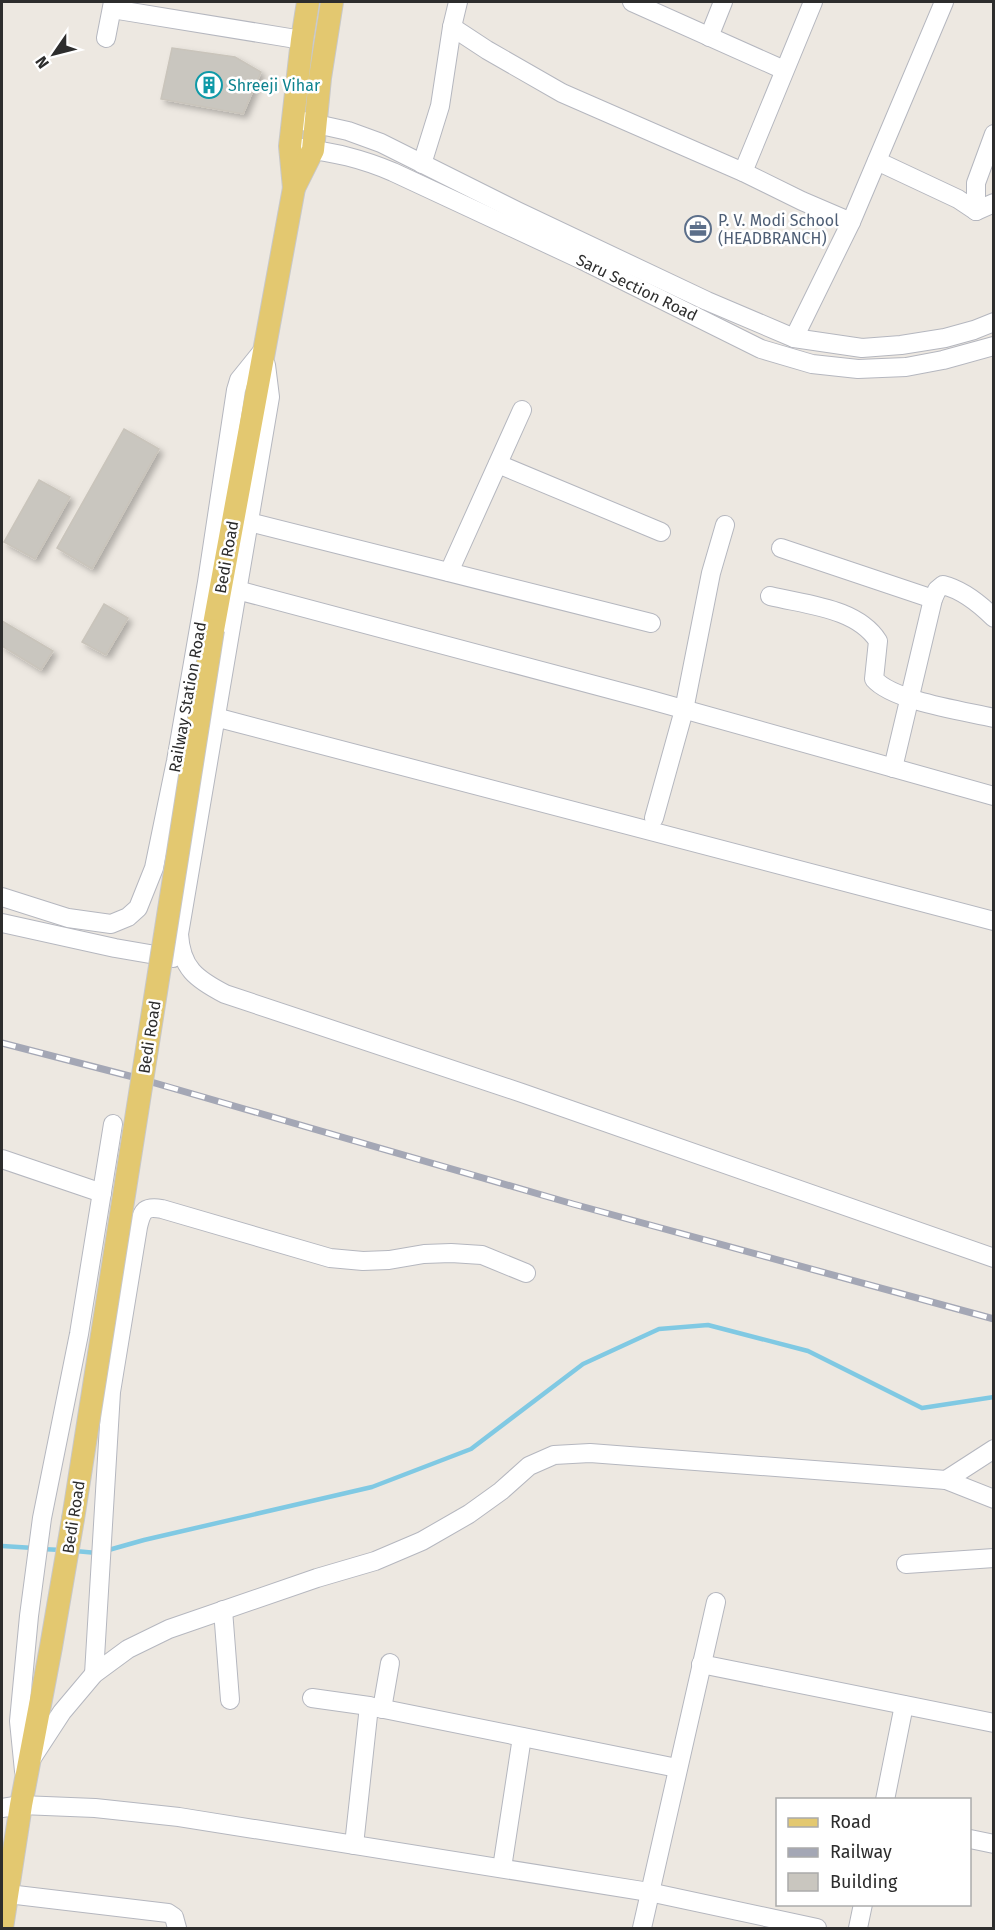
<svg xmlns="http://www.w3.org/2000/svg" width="995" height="1930" font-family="'Fira Sans',sans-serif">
<defs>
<filter id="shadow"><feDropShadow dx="4" dy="4" stdDeviation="3" flood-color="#0004"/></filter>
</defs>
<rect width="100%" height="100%" fill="#ede8e1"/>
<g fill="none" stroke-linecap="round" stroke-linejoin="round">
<g stroke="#80c9e3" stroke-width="4.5">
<path d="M 2,1546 L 34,1548"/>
<path d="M 42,1549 L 61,1550"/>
<path d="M 75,1551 L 97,1553"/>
<path d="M 105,1551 L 144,1540 L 372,1487 L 471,1449 L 583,1364 L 659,1329 L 708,1325 L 808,1351 L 922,1408 L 994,1397"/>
</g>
</g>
<g fill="#c9c6bf" stroke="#c9c4bb" stroke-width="1.5" filter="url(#shadow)">
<path d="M 172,48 L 235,57 L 261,72 L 243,114 L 161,99 Z"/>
<path d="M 124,429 L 159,449 L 92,569 L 57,548 Z"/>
<path d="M 39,480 L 70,497 L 35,559 L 4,542 Z"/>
<path d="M 104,604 L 128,618 L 106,655 L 82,642 Z"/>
<path d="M 2,621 L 53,651 L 41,670 L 2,646 Z"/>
</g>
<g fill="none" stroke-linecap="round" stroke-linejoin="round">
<defs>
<g id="minor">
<path d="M 632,2 L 784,70"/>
<path d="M 112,9 L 302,40"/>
<path d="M 452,27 L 487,50 L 562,93 L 743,172 L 802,201 L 851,222"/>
<path d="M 709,37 L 723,2"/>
<path d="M 106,38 L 113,2"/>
<path d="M 303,121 L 348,131 L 381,143 L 517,211 L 707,301 L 794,338 L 862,348 L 901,345 L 945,338 L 974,330 L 994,322"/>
<path d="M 301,148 C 336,153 360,158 393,172 L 582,260 L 761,349 L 812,364 L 858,369 L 906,367 L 943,360 L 994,346"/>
<path d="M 877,161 L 958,199 L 976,211"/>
<path d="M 422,164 L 440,106 L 452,27 L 458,2"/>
<path d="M 743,172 L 813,2"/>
<path d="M 976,211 L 976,183 L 994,134"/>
<path d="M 976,211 L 994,203"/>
<path d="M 794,338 L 851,222 L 944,2"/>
<path d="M 266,365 L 270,397 L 179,934 C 181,968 196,979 225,994 L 522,1093 L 994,1258"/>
<path d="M 498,464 L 661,532"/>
<path d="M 249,522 L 651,623"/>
<path d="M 781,548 L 933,599"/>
<path d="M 449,572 L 522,410"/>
<path d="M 237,590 L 647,699 L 994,796"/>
<path d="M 770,596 C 807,605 857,608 878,641 L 874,679 C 893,701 964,711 994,718"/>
<path d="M 215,717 L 994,921"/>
<path d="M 893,768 L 933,599 L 937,590 L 943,585 C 963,590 980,604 994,618"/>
<path d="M 654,818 L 684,710 L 711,573 L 725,525"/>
<path d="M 2,897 L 68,918 L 111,924 L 128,917 L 138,908 L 154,868 L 176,761 L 207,582 L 236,390 L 239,380 L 264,349"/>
<path d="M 2,923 L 115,948 L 173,958"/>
<path d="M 2,1159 L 102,1193"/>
<path d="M 946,1480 L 994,1449"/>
<path d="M 906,1564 L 994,1558"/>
<path d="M 223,1610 L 230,1700"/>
<path d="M 701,1664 L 994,1723"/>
<path d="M 94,1674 L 111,1392 L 138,1227 C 142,1210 145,1206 162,1209 L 330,1258 L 363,1261 L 389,1260 L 424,1254 L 451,1253 L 482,1255 L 526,1273"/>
<path d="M 312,1698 L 369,1706 L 677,1768"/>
<path d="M 382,1709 L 390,1663"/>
<path d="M 32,1758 L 62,1712 L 94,1674 L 128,1649 L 169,1629 L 317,1578 L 375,1561 L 422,1541 L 469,1514 L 501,1491 L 529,1466 L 554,1455 L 590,1453 L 946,1480 L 994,1499"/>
<path d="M 24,1771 L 19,1721 L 29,1616 L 42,1518 L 79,1334 L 113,1124"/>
<path d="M 885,1800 L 904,1705"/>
<path d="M 2,1808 L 21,1805 L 95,1808 L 179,1817 L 649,1892 L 817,1928"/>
<path d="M 970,1839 L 994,1844"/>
<path d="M 354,1845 L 369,1706"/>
<path d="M 502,1868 L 522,1737"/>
<path d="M 8,1894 L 168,1913 L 174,1917 L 177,1928"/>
<path d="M 642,1928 L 716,1602"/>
<path d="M 858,1928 L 863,1904"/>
</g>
<g id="major">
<path d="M 294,188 L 290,146 L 302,40 L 308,2"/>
<path d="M 213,630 L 294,188 L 313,150 L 320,78 L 332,2"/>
<path d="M 2,1928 L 21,1805 L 51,1647 L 73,1519"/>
</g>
</defs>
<use href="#minor" stroke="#b5b7bf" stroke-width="20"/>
<use href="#major" stroke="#c8c8c8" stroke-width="24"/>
<use href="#minor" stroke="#fff" stroke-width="18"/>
<use href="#major" stroke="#e3c870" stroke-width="22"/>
<defs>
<path id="rail" d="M 2,1043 L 141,1079 L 573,1204 L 994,1319"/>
</defs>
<use href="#rail" stroke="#a4a7b5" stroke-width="7"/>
<use href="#rail" stroke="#fff" stroke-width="4.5" stroke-dasharray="14" stroke-linecap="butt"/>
<defs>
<path id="major-bridge" d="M 73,1519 C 121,1223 165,926 213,630"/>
</defs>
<use href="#major-bridge" stroke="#c8c8c8" stroke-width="24" stroke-linecap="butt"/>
<use href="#major-bridge" stroke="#e3c870" stroke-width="22"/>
</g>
<defs>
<symbol id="building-ring" viewBox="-11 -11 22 22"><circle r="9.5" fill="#fff" stroke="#0f9aa8" stroke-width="1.5"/><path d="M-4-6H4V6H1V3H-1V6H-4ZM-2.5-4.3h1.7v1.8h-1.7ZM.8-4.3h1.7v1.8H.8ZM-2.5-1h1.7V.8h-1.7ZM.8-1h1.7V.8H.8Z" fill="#0f9aa8"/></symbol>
<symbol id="office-ring" viewBox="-11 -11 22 22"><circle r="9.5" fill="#fff" stroke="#5c6f8a" stroke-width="1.5"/><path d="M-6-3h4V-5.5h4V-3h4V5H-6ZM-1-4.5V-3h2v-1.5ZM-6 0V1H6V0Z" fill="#5c6f8a"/></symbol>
</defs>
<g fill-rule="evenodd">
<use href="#building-ring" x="194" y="70" width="30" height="30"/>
<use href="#office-ring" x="683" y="214" width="30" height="30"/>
</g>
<g text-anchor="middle" stroke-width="5" stroke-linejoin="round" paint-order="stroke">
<g font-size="16" fill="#0d838f" stroke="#fff" text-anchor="start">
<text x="228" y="91">Shreeji Vihar</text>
</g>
<g font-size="16" fill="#4e5e75" stroke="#fff" text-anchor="start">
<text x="718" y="226">P. V. Modi School<tspan x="718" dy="18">(HEADBRANCH)</tspan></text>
</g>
<g font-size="16" fill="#2d2d2d" stroke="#fff">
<text transform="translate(637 287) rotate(26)" y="6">Saru Section Road</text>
<text transform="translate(226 557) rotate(-80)" y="6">Bedi Road</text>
<text transform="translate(187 697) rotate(-80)" y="6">Railway Station Road</text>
<text transform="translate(149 1037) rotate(-81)" y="6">Bedi Road</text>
<text transform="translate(73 1517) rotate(-81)" y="6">Bedi Road</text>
</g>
</g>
<rect width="995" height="1930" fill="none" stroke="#2d2d2d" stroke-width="6"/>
<rect x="776" y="1798" width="195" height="108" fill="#ffffff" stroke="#ababab" stroke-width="1.5"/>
<rect x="788" y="1818" width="30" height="9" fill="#e3c870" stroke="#ababab" stroke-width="1.5"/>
<text x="830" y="1828" font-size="18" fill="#2d2d2d">Road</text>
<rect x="788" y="1848" width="30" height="9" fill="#a4a7b5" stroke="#ababab" stroke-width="1.5"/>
<text x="830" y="1858" font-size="18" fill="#2d2d2d">Railway</text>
<rect x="788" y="1873" width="30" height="18" fill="#c9c6bf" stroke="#ababab" stroke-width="1.5"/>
<text x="830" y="1888" font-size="18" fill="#2d2d2d">Building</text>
<g transform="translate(54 54) rotate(235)" stroke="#ffffff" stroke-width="4.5" paint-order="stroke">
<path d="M0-4.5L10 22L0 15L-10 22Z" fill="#2d2d2d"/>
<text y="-9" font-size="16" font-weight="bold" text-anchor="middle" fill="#2d2d2d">N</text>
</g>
</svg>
